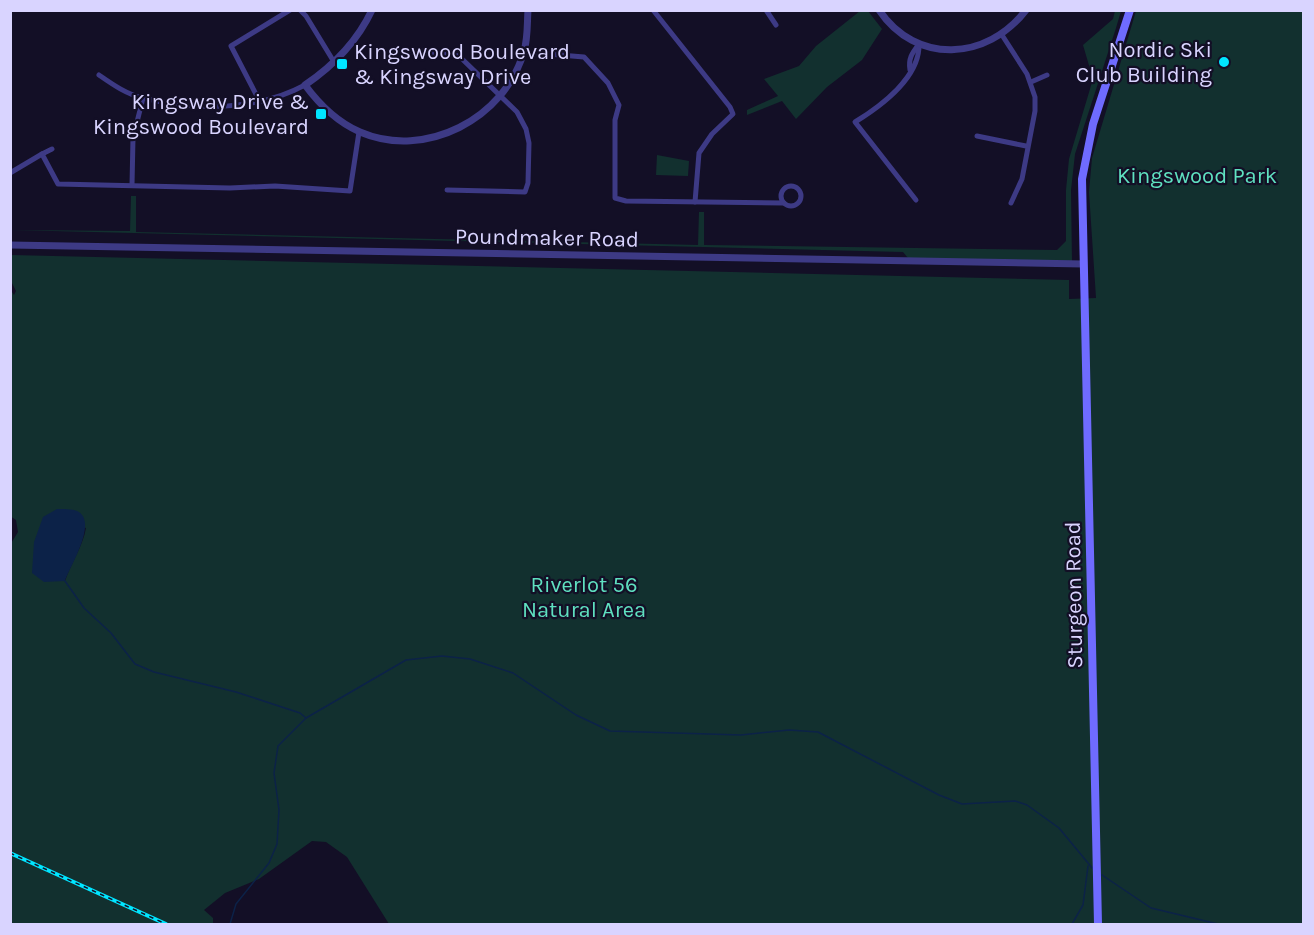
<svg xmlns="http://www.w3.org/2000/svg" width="1314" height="935" font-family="Karla,sans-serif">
<rect width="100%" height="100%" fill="#130f26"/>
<g fill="#12302f" fill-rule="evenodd">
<path d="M 860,11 L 868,11 L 882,29 L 862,60 L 827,87 L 796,119 L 782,101 L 747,115 L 747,110 L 778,96 L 764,79 L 799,66 L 816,46 Z"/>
<path d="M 1115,11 L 1121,11 L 1116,28 L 1075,154 L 1071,190 L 1072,262 L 908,258 L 903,252 L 11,230 L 130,231 L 131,196 L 136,196 L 136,232 L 698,245 L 699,212 L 704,212 L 704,245 L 1057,250 L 1066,241 L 1066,190 L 1069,159 L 1093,79 L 1083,45 L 1113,19 Z"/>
<path d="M 1136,11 L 1303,11 L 1303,924 L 389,924 L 347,857 L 326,842 L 312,841 L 259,879 L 225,893 L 204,910 L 213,918 L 213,924 L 11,924 L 10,545 L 18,532 L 16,520 L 10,516 L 10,289 L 14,295 L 16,291 L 11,281 L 11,255 L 1069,280 L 1069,299 L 1096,298 L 1089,192 L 1092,158 ZM 43,517 L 86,528 C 83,546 71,563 65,581 Z"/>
<path d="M 657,155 L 689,161 L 688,176 L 656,175 Z"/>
</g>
<path fill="#0c2248" d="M 57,509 C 63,509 72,509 77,511 C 99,521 70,566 65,581 L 44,582 L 32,573 L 34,542 L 43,517 Z"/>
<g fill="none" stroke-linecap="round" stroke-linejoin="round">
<g stroke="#0c2248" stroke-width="1.5">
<path d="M 65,581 L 84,608 L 111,633 L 135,664 L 154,672 L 236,692 L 300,713 L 306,718"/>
<path d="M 1102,875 L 1151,908 L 1218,924"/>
<path d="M 230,924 L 236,904 L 269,863 L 277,844 L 279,810 L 274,773 L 278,746 L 306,718 L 406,660 L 442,656 L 470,659 L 513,673 L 576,715 L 610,731 L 741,735 L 789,730 L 818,732 L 939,795 L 962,804 L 1015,801 L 1027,805 L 1059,828 L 1093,869"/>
<path d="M 1072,924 L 1083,905 L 1088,866"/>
</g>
<g stroke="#3d3a85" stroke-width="5">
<path d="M 300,10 L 306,16 L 334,62"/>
<path d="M 653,10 L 730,107 L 733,114 L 712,134 L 699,153 L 695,202"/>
<path d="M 766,10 L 776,25"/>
<path d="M 1002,35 L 1027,74 L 1035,97 L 1035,111 L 1022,179 L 1011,203"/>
<path d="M 412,52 L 425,51 L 459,56 L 517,112 L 526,129 L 529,143 L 528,183 L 525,192 L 447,190"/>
<path d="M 524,52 L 584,57 L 608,83 L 619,105 L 615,120 L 615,198 L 626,201 L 784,203"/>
<path d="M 910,70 C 908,59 912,53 919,44"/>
<path d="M 99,75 C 112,84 126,94 143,98 C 195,111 257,111 305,85"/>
<path d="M 1031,82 L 1047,75"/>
<path d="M 260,102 L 231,46 L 290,10"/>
<path d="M 977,136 L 1026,146"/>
<path d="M 52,149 L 42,154 L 58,184 L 230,188 L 275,186 L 350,191 L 359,132"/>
<path d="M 10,173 L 42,154"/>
<path d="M 132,185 L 133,138 L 143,98"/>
<circle cx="791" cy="196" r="10"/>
<path d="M 916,200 L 855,122 C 881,106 920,77 919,44"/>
</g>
<g stroke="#3d3a85" stroke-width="7">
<path d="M 372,10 C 357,42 333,66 305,85 C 319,104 337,122 360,132 C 425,160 505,119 524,51 C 528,38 527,24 528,10"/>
<path d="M 879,10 C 916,65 987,61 1026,10"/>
<path d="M 10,245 L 1083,264"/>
</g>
<path stroke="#6f6bff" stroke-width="8" d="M 1098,924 L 1082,179 L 1093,124 L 1130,10"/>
<defs>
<path id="rail" d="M 10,853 L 166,924"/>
</defs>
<use href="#rail" stroke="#00e5ff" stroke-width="4"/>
<use href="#rail" stroke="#130f26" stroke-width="1.5" stroke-dasharray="4.5" stroke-linecap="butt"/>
</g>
<g fill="#00e5ff" stroke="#130f26" stroke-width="2">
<circle cx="1224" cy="62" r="6"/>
<rect x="336" y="58" width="12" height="12" rx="3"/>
<rect x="315" y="108" width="12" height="12" rx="3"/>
</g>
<g text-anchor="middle" stroke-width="4.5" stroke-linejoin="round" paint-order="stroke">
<g font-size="22" fill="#d9d4ff" stroke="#130f26" text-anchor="end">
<text x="1212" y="57">Nordic Ski<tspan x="1212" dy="25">Club Building</tspan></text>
<text x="354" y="59" text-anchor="start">Kingswood Boulevard<tspan x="354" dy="25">&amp; Kingsway Drive</tspan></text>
<text x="309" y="109">Kingsway Drive &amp;<tspan x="309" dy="25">Kingswood Boulevard</tspan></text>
</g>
<g font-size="22" fill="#5fe0c0" stroke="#130f26">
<text x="1197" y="183">Kingswood Park</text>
<text x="584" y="592">Riverlot 56<tspan x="584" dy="25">Natural Area</tspan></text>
</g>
<g font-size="22" fill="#d9d4ff" stroke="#130f26">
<text transform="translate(547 237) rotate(1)" y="8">Poundmaker Road</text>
<text transform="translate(1073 595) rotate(-91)" y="8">Sturgeon Road</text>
</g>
</g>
<rect width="1314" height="935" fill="none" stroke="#d9d4ff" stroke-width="24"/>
</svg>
